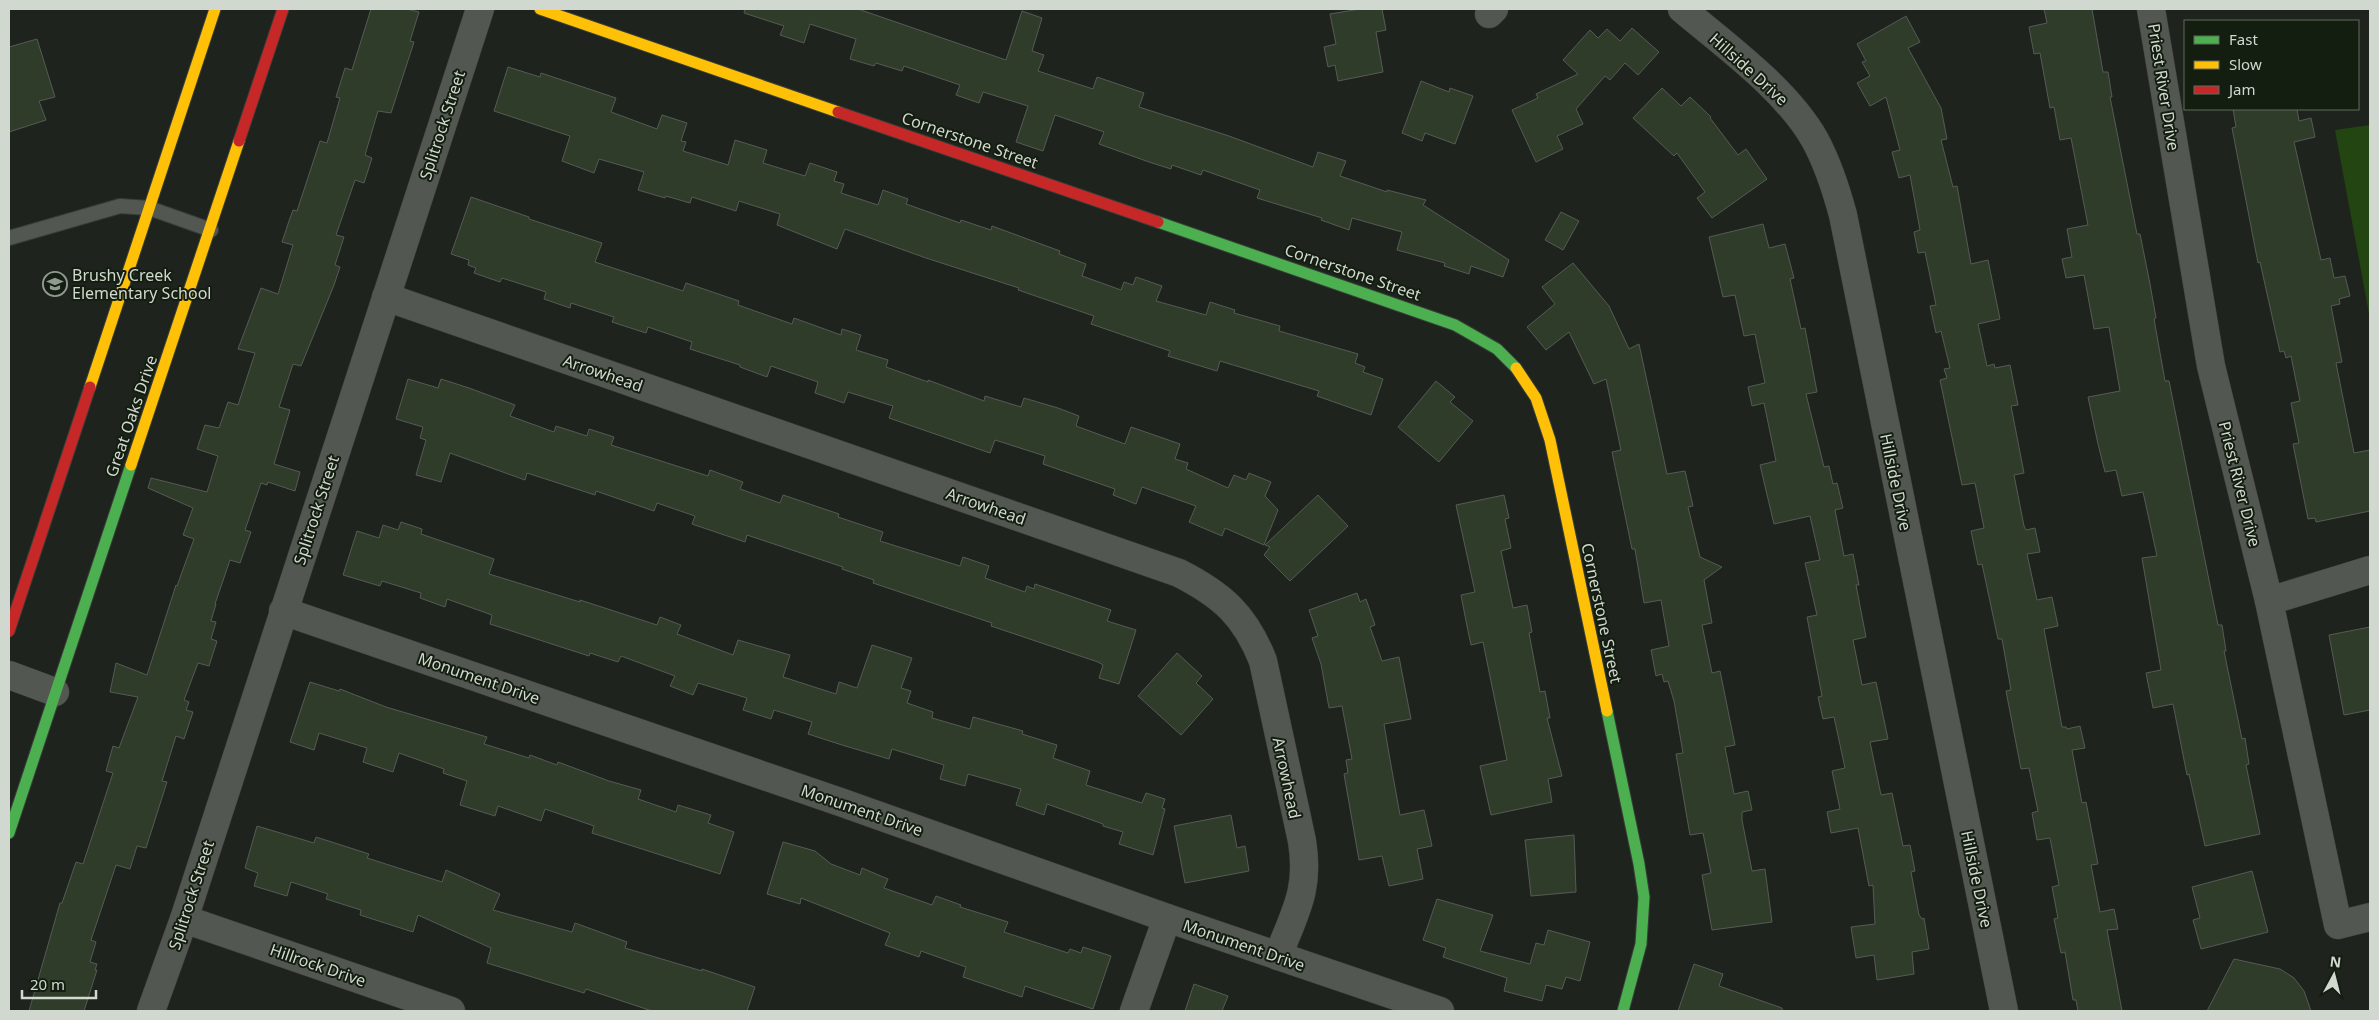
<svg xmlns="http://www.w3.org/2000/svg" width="2379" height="1020" font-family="'Noto Sans',sans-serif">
<rect width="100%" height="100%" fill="#1e241d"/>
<path fill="#224511" d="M 2370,125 L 2370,319 L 2335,130 Z"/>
<g fill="#303c2a" stroke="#565a55">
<path d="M 371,9 L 407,9 L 419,12 L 410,41 L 414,42 L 391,113 L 378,111 L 365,155 L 372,158 L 364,183 L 355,180 L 336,235 L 344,237 L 335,265 L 340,267 L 334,285 L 301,366 L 293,364 L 279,407 L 290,410 L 274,464 L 300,472 L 295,491 L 268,482 L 267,485 L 261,483 L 245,530 L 251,532 L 240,563 L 230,560 L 215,604 L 216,604 L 211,621 L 216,622 L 211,639 L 217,641 L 209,666 L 198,663 L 184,700 L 189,702 L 186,710 L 193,712 L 184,739 L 176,736 L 162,781 L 167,782 L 146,848 L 137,846 L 130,869 L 116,865 L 91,940 L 96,942 L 90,962 L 97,964 L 95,970 L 97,970 L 84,1011 L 29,1011 L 60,903 L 62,903 L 76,862 L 83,864 L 113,773 L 106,771 L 113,746 L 119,748 L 138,697 L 110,692 L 116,663 L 147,675 L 176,585 L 177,586 L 194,539 L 183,535 L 193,508 L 148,488 L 151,478 L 207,492 L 218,456 L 197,449 L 205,425 L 219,428 L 228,402 L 238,405 L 255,353 L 238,349 L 261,288 L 278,294 L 293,245 L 282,242 L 289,221 L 293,210 L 297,211 L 320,141 L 327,143 L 340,98 L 336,97 L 345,68 L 352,70 Z"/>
<path d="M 745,9 L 858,9 L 1006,60 L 1022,11 L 1042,18 L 1032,51 L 1044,55 L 1038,71 L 1093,89 L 1097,77 L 1144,93 L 1139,107 L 1229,136 L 1313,167 L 1318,152 L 1346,161 L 1340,176 L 1387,192 L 1387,190 L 1426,200 L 1423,205 L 1509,260 L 1503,277 L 1471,266 L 1469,274 L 1444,266 L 1445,263 L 1397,250 L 1402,232 L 1352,218 L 1349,230 L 1321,220 L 1322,218 L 1257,198 L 1260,190 L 1203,170 L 1201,175 L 1172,165 L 1171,169 L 1149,162 L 1099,144 L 1104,132 L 1055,115 L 1043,151 L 1016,142 L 1028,106 L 983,92 L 979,103 L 956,95 L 960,85 L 904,66 L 902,71 L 876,63 L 874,66 L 850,59 L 856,39 L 810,24 L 804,43 L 780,35 L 784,26 L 744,13 Z"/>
<path d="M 1360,9 L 1382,9 L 1386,30 L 1376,32 L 1383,72 L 1338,81 L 1335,65 L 1328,67 L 1324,47 L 1336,44 L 1330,14 Z"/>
<path d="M 2044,9 L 2092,9 L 2103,72 L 2108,72 L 2112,97 L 2110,97 L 2137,234 L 2140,234 L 2150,284 L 2156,318 L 2154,319 L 2165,381 L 2169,381 L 2218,625 L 2222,625 L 2226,651 L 2224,651 L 2242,739 L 2245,738 L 2249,764 L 2246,765 L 2260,834 L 2205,846 L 2189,774 L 2187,775 L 2173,704 L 2153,708 L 2146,673 L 2161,670 L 2142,558 L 2157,556 L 2143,492 L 2122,496 L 2116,470 L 2105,472 L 2098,444 L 2088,397 L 2120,391 L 2109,327 L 2094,329 L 2084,275 L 2066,278 L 2062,259 L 2072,257 L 2067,229 L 2088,225 L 2071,138 L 2060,140 L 2054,107 L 2050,108 L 2040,53 L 2034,54 L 2029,27 L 2047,23 Z"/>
<path d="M 1906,16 L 1920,42 L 1908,48 L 1941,108 L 1947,139 L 1941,140 L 1953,187 L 1957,186 L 1971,264 L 1988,260 L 2000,319 L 1978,324 L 1987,366 L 1994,364 L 1995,368 L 2010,365 L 2018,405 L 2011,406 L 2024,473 L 2014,475 L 2024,526 L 2026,530 L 2035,528 L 2040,552 L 2027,554 L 2037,600 L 2052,597 L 2058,626 L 2044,629 L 2062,727 L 2066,727 L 2067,729 L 2080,726 L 2085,748 L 2072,750 L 2082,803 L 2086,802 L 2098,864 L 2091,865 L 2100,912 L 2114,909 L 2118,929 L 2107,930 L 2122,1011 L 2078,1011 L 2076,1000 L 2073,1000 L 2065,952 L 2061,953 L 2054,919 L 2058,918 L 2052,887 L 2059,885 L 2050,838 L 2037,840 L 2032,813 L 2038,811 L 2029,768 L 2021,769 L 2006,691 L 2011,690 L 2002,639 L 1998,639 L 1982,564 L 1978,565 L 1971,531 L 1984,528 L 1975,483 L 1962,485 L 1940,380 L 1947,378 L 1944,369 L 1950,368 L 1941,331 L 1936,333 L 1930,306 L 1936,305 L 1925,252 L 1918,253 L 1914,232 L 1920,230 L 1910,175 L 1899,178 L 1892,152 L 1900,150 L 1886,97 L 1870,106 L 1857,83 L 1870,76 L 1862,62 L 1866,61 L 1857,44 Z"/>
<path d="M 1632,28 L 1659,52 L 1638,75 L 1625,63 L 1610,80 L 1605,76 L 1576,109 L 1583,124 L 1557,136 L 1563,149 L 1536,162 L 1512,110 L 1538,98 L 1536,94 L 1578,74 L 1563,60 L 1590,30 L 1598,38 L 1607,29 L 1620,41 Z"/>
<path d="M 37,39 L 55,97 L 39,101 L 46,120 L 9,132 L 9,47 Z"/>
<path d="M 508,67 L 540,77 L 541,73 L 616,98 L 611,112 L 657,129 L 662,115 L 687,123 L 681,141 L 686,142 L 683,151 L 728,165 L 735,140 L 767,150 L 763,163 L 805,176 L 810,163 L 837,172 L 834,181 L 844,184 L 841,193 L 878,205 L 883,190 L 908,199 L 906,204 L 960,223 L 961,220 L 991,230 L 992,226 L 1060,251 L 1059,254 L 1086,264 L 1082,276 L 1121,290 L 1124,282 L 1133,285 L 1136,277 L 1162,286 L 1156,301 L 1206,315 L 1210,302 L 1235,310 L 1234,313 L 1280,326 L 1279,331 L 1358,354 L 1355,363 L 1365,367 L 1363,372 L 1383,379 L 1371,415 L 1317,396 L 1319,391 L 1220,361 L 1217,371 L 1168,356 L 1170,351 L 1091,324 L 1094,316 L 1018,290 L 1019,288 L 926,258 L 845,229 L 837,249 L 777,225 L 780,214 L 739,201 L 736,211 L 692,197 L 690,203 L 666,196 L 665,198 L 638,190 L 644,172 L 599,159 L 594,173 L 562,161 L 570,136 L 494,111 Z"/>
<path d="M 1421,81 L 1449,92 L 1450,88 L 1473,96 L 1455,144 L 1425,133 L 1422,141 L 1402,133 Z"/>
<path d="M 1662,88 L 1681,106 L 1690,97 L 1711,117 L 1710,118 L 1738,155 L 1746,149 L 1767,179 L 1712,218 L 1697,198 L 1705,192 L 1677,153 L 1674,156 L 1633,118 Z"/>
<path d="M 2233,109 L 2297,109 L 2299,121 L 2311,118 L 2315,137 L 2294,142 L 2321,260 L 2330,258 L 2334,278 L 2345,276 L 2350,296 L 2339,299 L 2340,304 L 2331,306 L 2342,362 L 2336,363 L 2354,453 L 2370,450 L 2370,511 L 2316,522 L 2315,518 L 2308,519 L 2293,444 L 2299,443 L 2291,403 L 2300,401 L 2291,356 L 2286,358 L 2284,351 L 2280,352 L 2260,262 L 2258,263 L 2232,128 L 2236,127 Z"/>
<path d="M 471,197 L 529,217 L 529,219 L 602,243 L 595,262 L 683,291 L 686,283 L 739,301 L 738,305 L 792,324 L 794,318 L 841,335 L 842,329 L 861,335 L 856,350 L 888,360 L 886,367 L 928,382 L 928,380 L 984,401 L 985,396 L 1021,407 L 1024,398 L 1058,408 L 1079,416 L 1076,426 L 1125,444 L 1131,427 L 1180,444 L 1175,459 L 1188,463 L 1186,469 L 1228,488 L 1234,475 L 1246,480 L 1249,473 L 1271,482 L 1265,496 L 1278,510 L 1264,545 L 1225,528 L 1222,536 L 1189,522 L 1196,506 L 1142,487 L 1136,504 L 1113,495 L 1115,489 L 1043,464 L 1045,456 L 995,440 L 990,453 L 889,418 L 893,406 L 848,392 L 844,403 L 815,393 L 818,382 L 771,366 L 767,377 L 740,367 L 740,365 L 690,349 L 692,342 L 648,327 L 646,333 L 612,322 L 614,317 L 571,303 L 570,308 L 544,299 L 546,292 L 502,278 L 500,282 L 474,273 L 476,268 L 468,265 L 469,260 L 451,254 Z"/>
<path d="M 1561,212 L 1579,221 L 1563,250 L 1545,240 Z"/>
<path d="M 1763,224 L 1769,248 L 1785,244 L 1794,278 L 1790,279 L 1801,329 L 1805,328 L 1817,392 L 1806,394 L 1824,467 L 1829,466 L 1833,484 L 1837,483 L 1843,508 L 1835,510 L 1844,556 L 1853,554 L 1859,585 L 1856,585 L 1866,637 L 1853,640 L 1862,685 L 1876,682 L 1888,739 L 1870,742 L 1881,795 L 1892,793 L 1903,846 L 1910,845 L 1915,871 L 1911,872 L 1919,915 L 1922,919 L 1924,918 L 1929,949 L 1912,952 L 1914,974 L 1877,980 L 1874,955 L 1856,958 L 1851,927 L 1875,924 L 1873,885 L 1869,886 L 1858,828 L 1831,833 L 1827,812 L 1840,809 L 1832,771 L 1845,768 L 1834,717 L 1823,719 L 1818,697 L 1822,696 L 1807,617 L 1817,615 L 1805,563 L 1820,560 L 1810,516 L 1774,524 L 1760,465 L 1776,461 L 1764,403 L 1752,406 L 1748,387 L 1765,383 L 1755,334 L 1744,336 L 1735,295 L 1723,297 L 1709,237 Z"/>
<path d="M 1573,263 L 1609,306 L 1629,349 L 1639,344 L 1667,474 L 1685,471 L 1693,506 L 1688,507 L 1700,557 L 1722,567 L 1704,580 L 1712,623 L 1702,625 L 1712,673 L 1720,671 L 1735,745 L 1725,747 L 1734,794 L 1748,791 L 1752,810 L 1742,812 L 1742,820 L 1752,871 L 1765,869 L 1772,922 L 1712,930 L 1702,875 L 1711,873 L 1703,833 L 1690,835 L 1676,754 L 1683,753 L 1674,701 L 1668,681 L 1664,682 L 1662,674 L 1656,676 L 1651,650 L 1669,646 L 1661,600 L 1644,603 L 1635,549 L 1632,549 L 1612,452 L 1621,450 L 1606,379 L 1594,384 L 1569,332 L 1546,350 L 1527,327 L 1555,304 L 1542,287 Z"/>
<path d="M 408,379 L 438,388 L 441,379 L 469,388 L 515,405 L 510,416 L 554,432 L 556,426 L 587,436 L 589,429 L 614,437 L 611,445 L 708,476 L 710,470 L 743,482 L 740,489 L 780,503 L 783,495 L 839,514 L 838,517 L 883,532 L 880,541 L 960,566 L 963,557 L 989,566 L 985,578 L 1025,592 L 1027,586 L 1034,589 L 1035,584 L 1111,610 L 1107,621 L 1136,630 L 1119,684 L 1099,678 L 1103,665 L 1098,662 L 991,626 L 992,623 L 873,583 L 874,580 L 842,569 L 843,567 L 747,535 L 745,542 L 692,524 L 695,516 L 657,503 L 654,511 L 596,491 L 595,495 L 527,473 L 525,480 L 450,453 L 441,482 L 416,475 L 426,440 L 420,438 L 423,427 L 396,419 Z"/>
<path d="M 1436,381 L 1455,397 L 1450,402 L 1473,421 L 1439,462 L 1398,427 Z"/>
<path d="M 1318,495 L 1348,526 L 1290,581 L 1264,555 L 1270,547 L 1265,545 Z"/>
<path d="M 1504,495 L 1509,518 L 1505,519 L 1511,548 L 1501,551 L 1513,608 L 1527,605 L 1532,632 L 1529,633 L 1540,692 L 1545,691 L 1550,718 L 1547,718 L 1562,776 L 1548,779 L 1552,802 L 1491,815 L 1480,766 L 1507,760 L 1483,642 L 1471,645 L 1466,621 L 1461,595 L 1475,592 L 1456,505 Z"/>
<path d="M 401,522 L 422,529 L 421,534 L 494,559 L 489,574 L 580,602 L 580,600 L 657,625 L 660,617 L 681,625 L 677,634 L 733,655 L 738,640 L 790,655 L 783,677 L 836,694 L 839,682 L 857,688 L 872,645 L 912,658 L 901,688 L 911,691 L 907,703 L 933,712 L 932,718 L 970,729 L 973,717 L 1023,731 L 1022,734 L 1057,745 L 1053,758 L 1090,771 L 1086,785 L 1142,803 L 1146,793 L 1165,799 L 1162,808 L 1165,809 L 1153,855 L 1119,844 L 1123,832 L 1103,826 L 1103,824 L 1047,804 L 1044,815 L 1016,805 L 1021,789 L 968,774 L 965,786 L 940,779 L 944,765 L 892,749 L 889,759 L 842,745 L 808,734 L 812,722 L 774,710 L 771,719 L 743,710 L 747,698 L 698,683 L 693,695 L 670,686 L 675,676 L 621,656 L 618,662 L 590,653 L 589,656 L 490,624 L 492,615 L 447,599 L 445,607 L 420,598 L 421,593 L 382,581 L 380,586 L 343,575 L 357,531 L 379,538 L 383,525 L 398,530 Z"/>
<path d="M 1357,593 L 1360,602 L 1366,599 L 1375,625 L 1370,627 L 1382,661 L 1399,657 L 1411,719 L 1384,724 L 1389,754 L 1400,815 L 1424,810 L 1432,846 L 1417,849 L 1423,879 L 1389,886 L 1382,856 L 1359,860 L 1344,774 L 1348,773 L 1346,760 L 1352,759 L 1342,706 L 1329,708 L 1321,664 L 1312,638 L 1318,636 L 1309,610 Z"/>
<path d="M 2370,627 L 2370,710 L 2344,715 L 2329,635 Z"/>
<path d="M 1177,653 L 1202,676 L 1196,683 L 1213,699 L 1181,735 L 1138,696 Z"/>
<path d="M 310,682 L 339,691 L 340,689 L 386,707 L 487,737 L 484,744 L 529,758 L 530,755 L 557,765 L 558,762 L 609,781 L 641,790 L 638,799 L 676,812 L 678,805 L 711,815 L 708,823 L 734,832 L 720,874 L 592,833 L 594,826 L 545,809 L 541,821 L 498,806 L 495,816 L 460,805 L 467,781 L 443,773 L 444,769 L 399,753 L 393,772 L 363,762 L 367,748 L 319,733 L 314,750 L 290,742 Z"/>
<path d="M 1231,815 L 1237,848 L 1245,846 L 1249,871 L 1185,883 L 1174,826 Z"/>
<path d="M 257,826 L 314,843 L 316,837 L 369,854 L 367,858 L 442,882 L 446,870 L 500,894 L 493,910 L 572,932 L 575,923 L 627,942 L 625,948 L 702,971 L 702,969 L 755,987 L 747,1011 L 652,1011 L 586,989 L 584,993 L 487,963 L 491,948 L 418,915 L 413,932 L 360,915 L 361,910 L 326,899 L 328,894 L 291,882 L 287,896 L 254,886 L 258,873 L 245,868 Z"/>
<path d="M 1574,835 L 1576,892 L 1531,896 L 1525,840 Z"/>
<path d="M 783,842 L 815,851 L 831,864 L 860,875 L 862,868 L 888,879 L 884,888 L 932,905 L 936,896 L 961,905 L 960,907 L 1008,922 L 1004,932 L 1068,953 L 1070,949 L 1081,953 L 1083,947 L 1111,956 L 1093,1009 L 1025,986 L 1022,997 L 963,977 L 966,967 L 921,951 L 919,957 L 885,945 L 890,933 L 801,898 L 800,904 L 767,894 Z"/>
<path d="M 2252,871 L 2268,932 L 2201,949 L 2193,920 L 2200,918 L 2192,887 Z"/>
<path d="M 1437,899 L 1493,915 L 1480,951 L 1530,964 L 1536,943 L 1544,945 L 1548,930 L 1590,942 L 1580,981 L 1566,977 L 1562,989 L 1546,985 L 1542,1001 L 1504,991 L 1507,978 L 1443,957 L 1446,948 L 1423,940 Z"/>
<path d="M 2234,959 L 2280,969 L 2294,978 L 2304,991 L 2311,1011 L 2207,1011 Z"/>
<path d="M 1694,964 L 1723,974 L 1719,986 L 1782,1008 L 1782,1011 L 1678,1011 Z"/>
<path d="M 1194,984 L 1228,996 L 1222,1011 L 1185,1011 Z"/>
</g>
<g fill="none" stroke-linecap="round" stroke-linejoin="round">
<defs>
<path id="lane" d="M 9,238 L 120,206 L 149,208 L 211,230"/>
<g id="street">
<path d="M 1682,9 C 1726,46 1787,90 1815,140 C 1828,164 1836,189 1843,215 L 2004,1011"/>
<path d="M 2151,9 L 2211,366 L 2269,601 L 2338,925 L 2370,917"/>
<path d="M 1489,14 L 1494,9"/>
<path d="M 386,297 L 1179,573 C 1222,595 1245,615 1263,661 L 1302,841 C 1310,890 1295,912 1278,956"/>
<path d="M 2269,601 L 2370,570"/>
<path d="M 283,611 L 843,803 L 1167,918 L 1440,1011"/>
<path d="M 9,675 L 55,692"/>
<path d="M 184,919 L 451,1011"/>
<path d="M 151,1011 L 184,919 L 480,9"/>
<path d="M 1134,1011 L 1167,918"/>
</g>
<g id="fast">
<path d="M 1158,222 L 1455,325 L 1497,349 L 1516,368"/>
<path d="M 1607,711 L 1639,864 L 1644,897 L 1641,944 L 1623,1011"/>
<path d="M 9,833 L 131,465"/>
</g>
<g id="slow">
<path d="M 540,9 L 838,112"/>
<path d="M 1516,368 L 1536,398 L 1550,440 L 1607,711"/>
<path d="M 90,387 L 215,9"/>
<path d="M 131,465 L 239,141"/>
</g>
<g id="jam">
<path d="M 838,112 L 1158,222"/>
<path d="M 239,141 L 283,9"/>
<path d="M 9,631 L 90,387"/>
</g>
</defs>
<use href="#lane" stroke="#383e38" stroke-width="16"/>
<use href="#street" stroke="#383e38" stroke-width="29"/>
<use href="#fast" stroke="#383e38" stroke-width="13"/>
<use href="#slow" stroke="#383e38" stroke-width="13"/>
<use href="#jam" stroke="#383e38" stroke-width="13"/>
<use href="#lane" stroke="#535751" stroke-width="14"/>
<use href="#street" stroke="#535751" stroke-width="28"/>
<use href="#fast" stroke="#4caf50" stroke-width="11"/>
<use href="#slow" stroke="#ffc107" stroke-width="11"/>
<use href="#jam" stroke="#c62828" stroke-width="11"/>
</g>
<defs>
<symbol id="school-ring" viewBox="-11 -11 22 22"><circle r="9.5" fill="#141e10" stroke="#929991" stroke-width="1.5"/><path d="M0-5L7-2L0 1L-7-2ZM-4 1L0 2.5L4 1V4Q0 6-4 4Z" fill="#929991"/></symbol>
</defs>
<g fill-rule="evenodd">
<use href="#school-ring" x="41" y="270" width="28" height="28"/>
</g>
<g text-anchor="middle" stroke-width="4" stroke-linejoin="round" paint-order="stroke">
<g font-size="16" fill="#d1d8cf" stroke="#141e10">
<text transform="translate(1749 69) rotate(42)" y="6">Hillside Drive</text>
<text transform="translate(2164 87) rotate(81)" y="6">Priest River Drive</text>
<text transform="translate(442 125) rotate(-72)" y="6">Splitrock Street</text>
<text transform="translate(970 140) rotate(19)" y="6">Cornerstone Street</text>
<text transform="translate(1353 272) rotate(19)" y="6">Cornerstone Street</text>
<text transform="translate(603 373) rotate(19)" y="6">Arrowhead</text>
<text transform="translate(131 416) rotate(-71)" y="6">Great Oaks Drive</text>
<text transform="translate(1896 482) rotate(78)" y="6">Hillside Drive</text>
<text transform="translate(2240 484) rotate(76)" y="6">Priest River Drive</text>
<text transform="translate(986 506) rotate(19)" y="6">Arrowhead</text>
<text transform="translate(316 510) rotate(-72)" y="6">Splitrock Street</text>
<text transform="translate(1602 613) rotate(78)" y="6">Cornerstone Street</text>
<text transform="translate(479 678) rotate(19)" y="6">Monument Drive</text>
<text transform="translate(1287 778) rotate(78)" y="6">Arrowhead</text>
<text transform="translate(862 810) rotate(19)" y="6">Monument Drive</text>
<text transform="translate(1977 879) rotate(78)" y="6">Hillside Drive</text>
<text transform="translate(191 895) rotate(-72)" y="6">Splitrock Street</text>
<text transform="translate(1244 945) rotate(19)" y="6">Monument Drive</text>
<text transform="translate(318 965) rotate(19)" y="6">Hillrock Drive</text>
</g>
<g font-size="16" fill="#d1d8cf" stroke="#141e10" text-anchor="start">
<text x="72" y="281">Brushy Creek<tspan x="72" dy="18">Elementary School</tspan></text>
</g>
</g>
<rect width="2379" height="1020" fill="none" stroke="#d1d8cf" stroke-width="20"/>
<rect x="2184" y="20" width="175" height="90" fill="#141e10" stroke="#60685c"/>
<rect x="2194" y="36" width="25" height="8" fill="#4caf50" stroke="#60685c"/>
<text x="2229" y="45" font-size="15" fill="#d1d8cf">Fast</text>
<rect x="2194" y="61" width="25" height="8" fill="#ffc107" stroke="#60685c"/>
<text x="2229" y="70" font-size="15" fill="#d1d8cf">Slow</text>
<rect x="2194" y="86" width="25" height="8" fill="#c62828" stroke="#60685c"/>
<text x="2229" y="95" font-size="15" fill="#d1d8cf">Jam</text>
<g transform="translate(2334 975) rotate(7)" stroke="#141e10" stroke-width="4" paint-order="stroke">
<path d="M0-4L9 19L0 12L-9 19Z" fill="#d1d8cf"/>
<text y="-8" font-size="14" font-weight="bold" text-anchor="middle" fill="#d1d8cf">N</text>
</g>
<path d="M22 990v8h74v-8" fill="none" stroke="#d1d8cf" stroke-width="2.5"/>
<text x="30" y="990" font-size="15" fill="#d1d8cf" stroke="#141e10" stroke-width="4" paint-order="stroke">20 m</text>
</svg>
